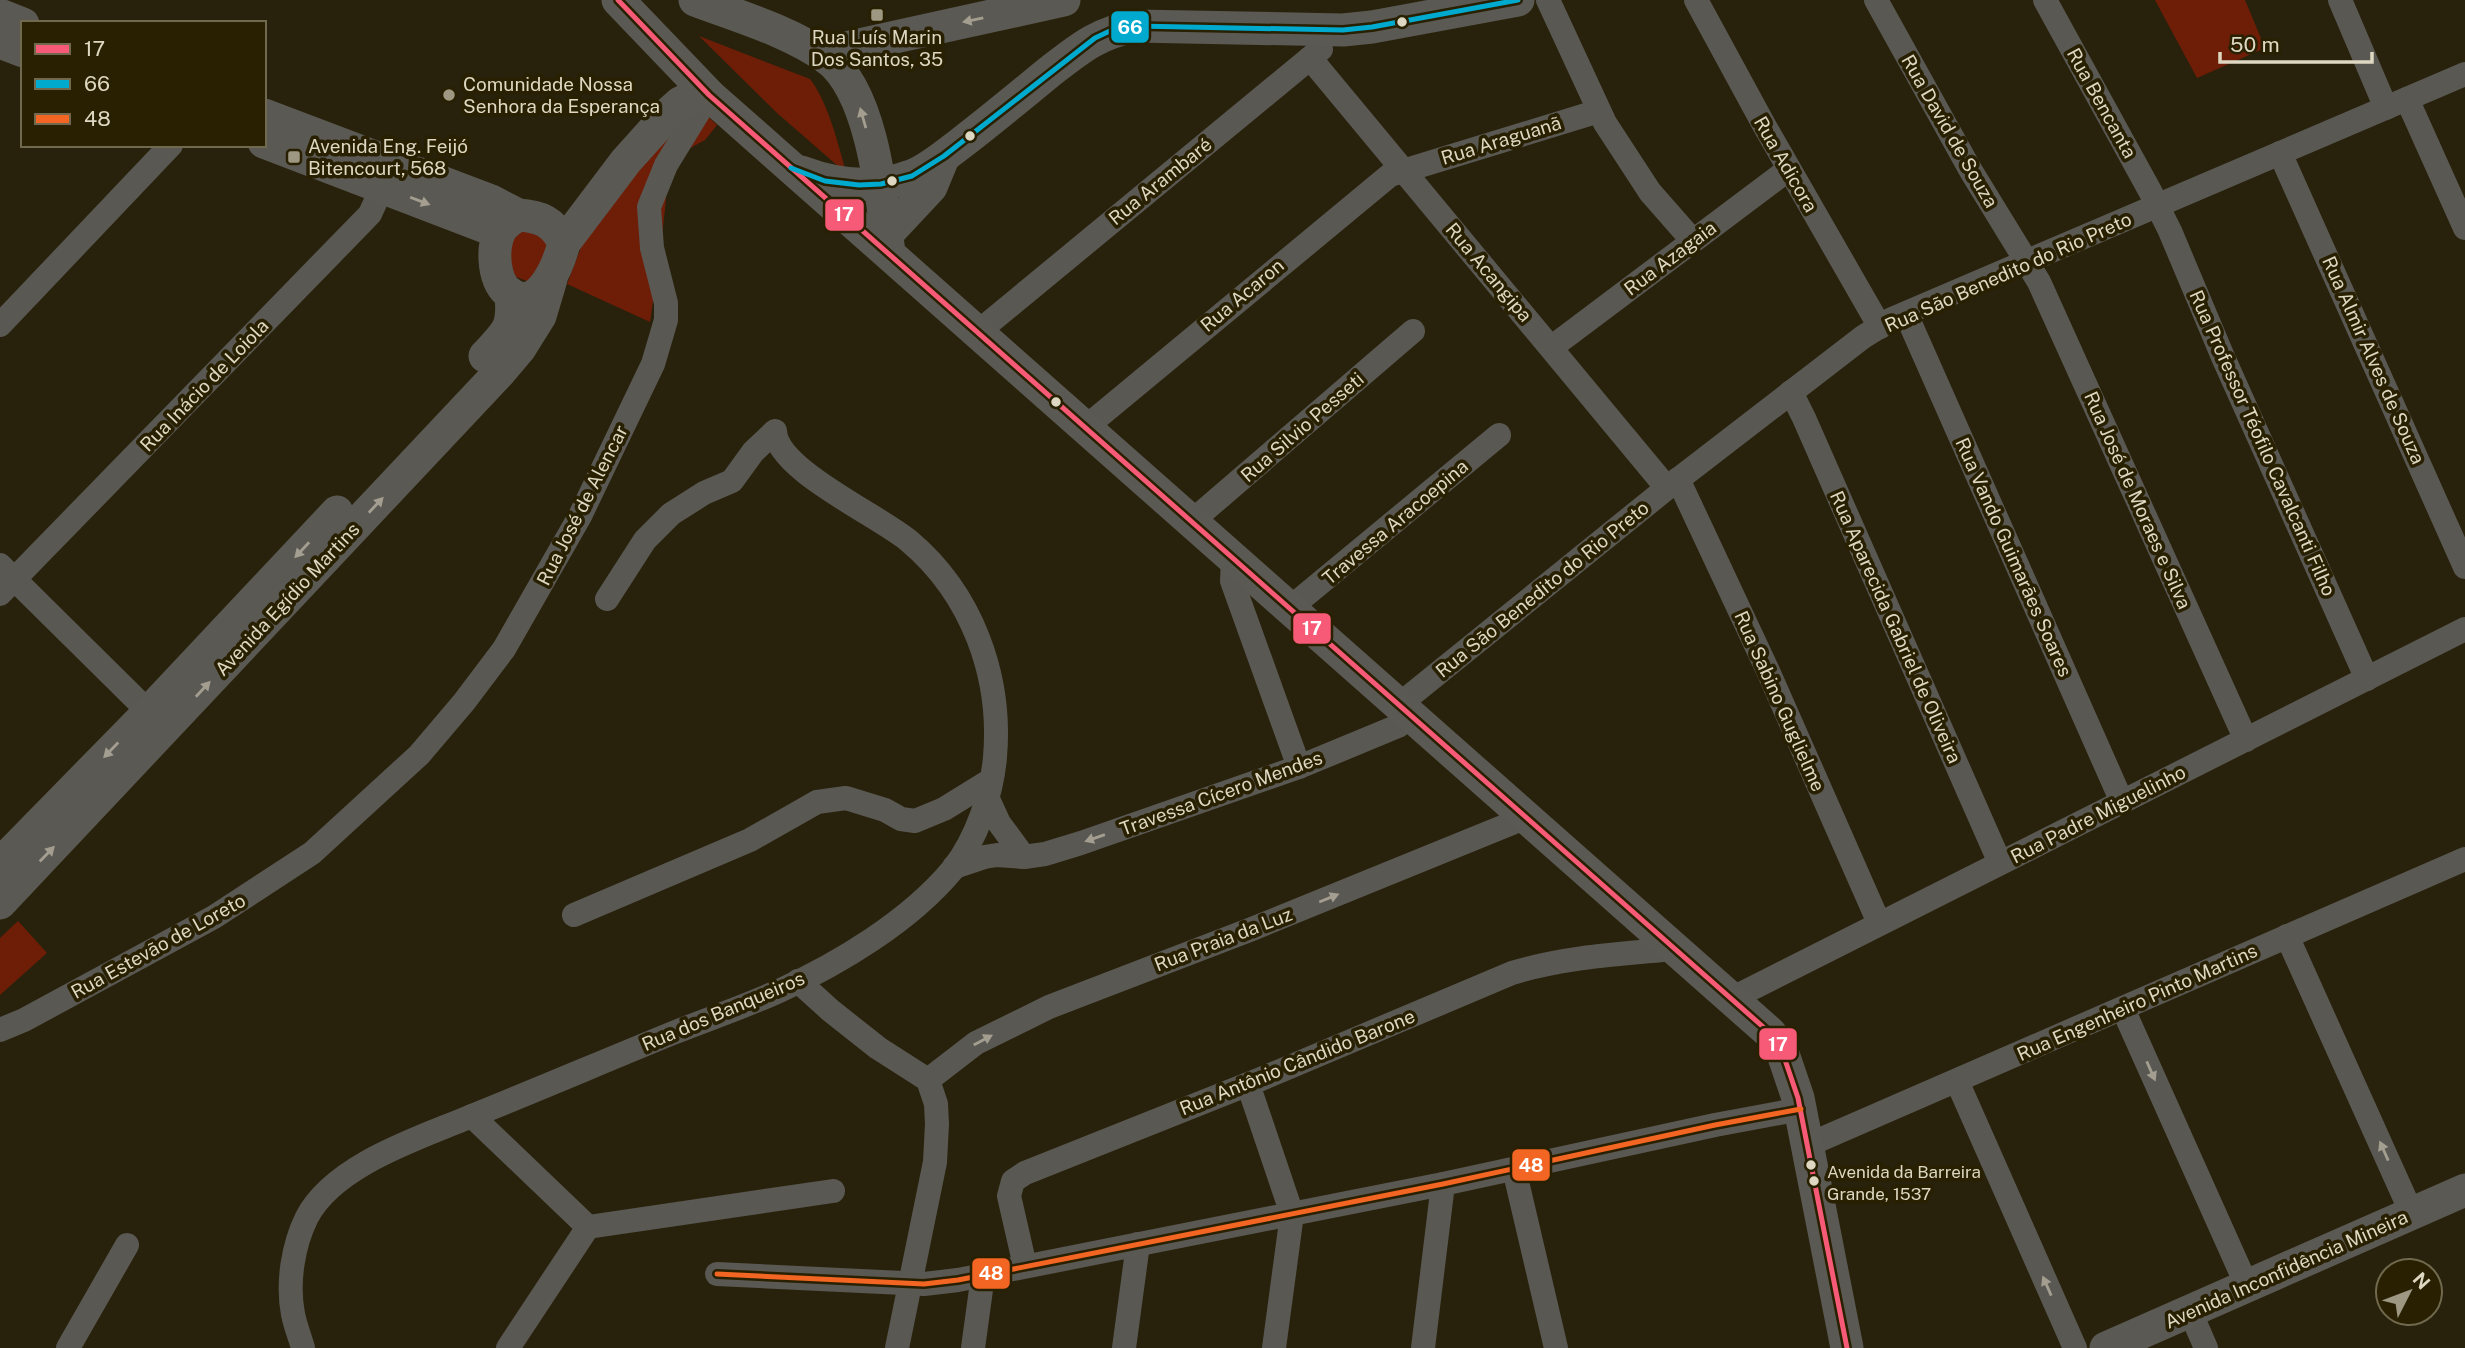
<svg xmlns="http://www.w3.org/2000/svg" width="2465" height="1348" font-family="'Public Sans',sans-serif">
<rect width="100%" height="100%" fill="#28220c"/>
<g fill="#6e1d07">
<path d="M 2155,0 L 2245,0 L 2265,48 L 2197,78 Z"/>
<path d="M 699,36 L 810,79 C 827,100 839,146 846,173 L 777,113 Z"/>
<path d="M 701,110 L 717,125 L 705,140 L 683,152 L 667,190 L 661,246 L 650,322 L 567,284 L 585,237 L 646,155 Z"/>
<path d="M 522,229 L 550,241 L 543,269 L 527,281 L 516,277 C 504,254 506,249 522,229 Z"/>
<path d="M 18,921 L 47,953 L 0,995 L 0,938 Z"/>
</g>
<g fill="none" stroke-linecap="round" stroke-linejoin="round">
<g stroke="#5a5853" stroke-width="24">
<path d="M 1548,0 L 1605,123 L 1650,192 L 1693,241"/>
<path d="M 1696,0 L 1764,125 L 1880,327"/>
<path d="M 1876,0 L 1971,171 L 2039,282 L 2246,740"/>
<path d="M 2045,0 L 2150,191 L 2170,231 L 2223,357 L 2367,679"/>
<path d="M 2340,0 L 2386,108"/>
<path d="M 1310,58 L 1667,488"/>
<path d="M 2407,99 L 2465,228"/>
<path d="M 2280,153 L 2465,567"/>
<path d="M 1906,314 L 2122,802"/>
<path d="M 0,325 L 171,145"/>
<path d="M 978,332 L 1321,49"/>
<path d="M 1552,347 L 1789,169"/>
<path d="M 1791,392 L 1804,418 L 2000,863"/>
<path d="M 1086,427 L 1390,175 L 1599,111"/>
<path d="M 1678,479 L 1768,671 L 1879,923"/>
<path d="M 1191,522 L 1413,331"/>
<path d="M 1233,560 L 1232,581 L 1299,767"/>
<path d="M 0,565 L 161,724"/>
<path d="M 0,594 L 370,214 L 389,172"/>
<path d="M 1290,608 L 1499,435"/>
<path d="M 1400,704 L 1667,488 L 1863,337 L 1892,319 L 2465,74"/>
<path d="M 988,799 L 999,823 L 1024,857"/>
<path d="M 954,867 L 984,857 L 997,855 L 1024,857 L 1045,854 L 1081,843 L 1299,767 L 1398,726 L 1412,715"/>
<path d="M 574,915 L 750,840 L 817,802 L 846,798 L 885,810 L 901,819 L 915,821 L 944,809 L 991,780"/>
<path d="M 2287,936 L 2412,1214"/>
<path d="M 798,981 L 830,1010 L 878,1048 L 928,1080 L 936,1104 L 937,1124 L 935,1162 L 897,1348"/>
<path d="M 1731,999 L 2465,629"/>
<path d="M 2123,1009 L 2247,1286"/>
<path d="M 0,1030 L 24,1020 L 214,917 L 312,853 L 419,755 L 464,702 L 504,649 L 580,516 L 653,364 L 666,320 L 666,303 L 652,248 L 649,207 L 666,165 L 709,95"/>
<path d="M 928,1080 L 976,1043 L 1049,1007 L 1252,929 L 1527,817"/>
<path d="M 1957,1081 L 2075,1348"/>
<path d="M 1248,1084 L 1292,1214 L 1274,1348"/>
<path d="M 472,1116 L 588,1227"/>
<path d="M 1808,1145 L 2465,859"/>
<path d="M 1514,1169 L 1556,1348"/>
<path d="M 1025,1266 L 1009,1196 L 1013,1181 L 1025,1173 L 1261,1079 L 1512,973 C 1564,957 1620,954 1674,949"/>
<path d="M 717,1274 L 924,1284 L 958,1280 L 1443,1184 L 1715,1125 L 1801,1109"/>
<path d="M 2190,1311 L 2206,1348"/>
<path d="M 68,1348 L 127,1245"/>
<path d="M 303,1348 C 300,1337 295,1325 293,1314 C 287,1283 293,1245 307,1217 C 333,1167 413,1140 462,1120 C 532,1092 602,1062 673,1033 C 708,1019 744,1007 779,991 C 840,963 910,921 953,869 C 976,840 992,794 995,757 C 1002,676 972,594 909,541 C 878,515 777,470 775,431 L 753,452 L 732,481 L 704,493 L 671,514 L 645,540 L 607,599"/>
<path d="M 508,1348 L 588,1227 L 833,1191"/>
<path d="M 973,1348 L 983,1275"/>
<path d="M 1124,1348 L 1138,1244"/>
<path d="M 1423,1348 L 1443,1184"/>
</g>
<g stroke="#5b5953" stroke-width="33">
<path d="M 618,0 L 709,95 L 1770,1033 L 1781,1048 L 1798,1098 L 1847,1348"/>
<path d="M 695,0 C 737,16 790,31 827,58 C 873,92 882,199 889,253"/>
<path d="M 0,15 L 23,24"/>
<path d="M 0,42 L 23,51"/>
<path d="M 828,59 L 845,48 L 1064,0"/>
<path d="M 264,115 L 491,201 L 518,215"/>
<path d="M 264,142 L 499,232"/>
<path d="M 801,172 C 836,185 875,190 911,176 C 928,170 945,155 960,144 C 990,121 1019,97 1048,73 C 1079,49 1097,33 1136,26 L 1343,30 L 1372,27 L 1518,0"/>
<path d="M 518,215 C 540,216 554,222 564,243 C 559,263 540,314 510,294 C 493,282 492,250 499,233 C 503,224 510,220 518,215 Z"/>
<path d="M 887,234 L 931,187 L 943,158"/>
<path d="M 564,243 L 626,161 L 671,111 L 680,103 L 693,97 L 709,95"/>
<path d="M 485,356 C 508,331 514,329 511,294"/>
<path d="M 0,864 L 149,712 L 337,512"/>
<path d="M 0,903 L 498,374 L 520,348 L 540,316 L 551,279"/>
<path d="M 2106,1348 L 2465,1190"/>
</g>
<defs>
<path id="bus-1" d="M 618,0 L 709,95 L 1770,1033 L 1781,1048 L 1798,1098 L 1847,1348"/>
<path id="bus-2" d="M 791,168 L 825,181 L 859,185 L 881,184 L 912,176 L 944,156 L 1095,38 L 1112,30 L 1136,26 L 1343,30 L 1372,27 L 1518,0"/>
<path id="bus-3" d="M 717,1274 L 924,1284 L 958,1280 L 1443,1184 L 1715,1125 L 1801,1109"/>
</defs>
<use href="#bus-1" stroke="#282001" stroke-width="10"/>
<use href="#bus-2" stroke="#282001" stroke-width="10"/>
<use href="#bus-3" stroke="#282001" stroke-width="10"/>
<use href="#bus-1" stroke="#f75a77" stroke-width="5"/>
<use href="#bus-2" stroke="#00a9ce" stroke-width="5"/>
<use href="#bus-3" stroke="#f26522" stroke-width="5"/>
</g>
<defs><path id="oneway-solid" d="M-6-.8H1V-3.2L6.5 0L1 3.2V.8H-6Z" transform="scale(1.75)"/></defs>
<g fill="#a39e90">
<use href="#oneway-solid" transform="translate(973 20) rotate(168)"/>
<use href="#oneway-solid" transform="translate(863 118) rotate(-106)"/>
<use href="#oneway-solid" transform="translate(420 201) rotate(21)"/>
<use href="#oneway-solid" transform="translate(376 505) rotate(-47)"/>
<use href="#oneway-solid" transform="translate(302 550) rotate(133)"/>
<use href="#oneway-solid" transform="translate(203 689) rotate(-47)"/>
<use href="#oneway-solid" transform="translate(111 750) rotate(134)"/>
<use href="#oneway-solid" transform="translate(1095 838) rotate(161)"/>
<use href="#oneway-solid" transform="translate(47 854) rotate(-46)"/>
<use href="#oneway-solid" transform="translate(1329 898) rotate(-22)"/>
<use href="#oneway-solid" transform="translate(983 1040) rotate(-28)"/>
<use href="#oneway-solid" transform="translate(2151 1071) rotate(66)"/>
<use href="#oneway-solid" transform="translate(2384 1151) rotate(-114)"/>
<use href="#oneway-solid" transform="translate(2047 1286) rotate(-114)"/>
</g>
<g fill="#9e9882" stroke="#282001" stroke-width="2.5">
<rect x="870" y="8" width="14" height="14" rx="3.5"/>
<circle cx="449" cy="95" r="7"/>
<rect x="287" y="150" width="14" height="14" rx="3.5"/>
</g>
<g fill="#ded7c1" stroke="#282001" stroke-width="2.5">
<circle cx="1402" cy="22" r="6"/>
<circle cx="970" cy="136" r="6"/>
<circle cx="892" cy="181" r="6"/>
<circle cx="1056" cy="402" r="6"/>
<circle cx="1811" cy="1165" r="6"/>
<circle cx="1814" cy="1181" r="6"/>
</g>
<g text-anchor="middle" stroke-width="7" stroke-linejoin="round" paint-order="stroke">
<g font-size="17" fill="#ded7c1" stroke="#282001" text-anchor="start">
<text x="1827" y="1178">Avenida da Barreira<tspan x="1827" dy="22">Grande, 1537</tspan></text>
</g>
<g font-size="19" fill="#ded7c1" stroke="#282001" text-anchor="start">
<text x="877" y="44" text-anchor="middle">Rua Luís Marin<tspan x="877" dy="22">Dos Santos, 35</tspan></text>
<text x="463" y="91">Comunidade Nossa<tspan x="463" dy="22">Senhora da Esperança</tspan></text>
<text x="308" y="153">Avenida Eng. Feijó<tspan x="308" dy="22">Bitencourt, 568</tspan></text>
</g>
<g font-size="19" fill="#ded7c1" stroke="#282001">
<text transform="translate(2102 103) rotate(61)" y="7">Rua Bencanta</text>
<text transform="translate(1950 131) rotate(60)" y="7">Rua David de Souza</text>
<text transform="translate(1501 140) rotate(-17)" y="7">Rua Araguanã</text>
<text transform="translate(1786 164) rotate(60)" y="7">Rua Adicora</text>
<text transform="translate(1160 181) rotate(-39)" y="7">Rua Arambaré</text>
<text transform="translate(1670 258) rotate(-37)" y="7">Rua Azagaia</text>
<text transform="translate(1489 272) rotate(50)" y="7">Rua Acangipa</text>
<text transform="translate(2008 272) rotate(-24)" y="7">Rua São Benedito do Rio Preto</text>
<text transform="translate(1242 295) rotate(-40)" y="7">Rua Acaron</text>
<text transform="translate(2374 360) rotate(66)" y="7">Rua Almir Alves de Souza</text>
<text transform="translate(204 385) rotate(-46)" y="7">Rua Inácio de Loiola</text>
<text transform="translate(1302 427) rotate(-41)" y="7">Rua Silvio Pesseti</text>
<text transform="translate(2263 443) rotate(66)" y="7">Rua Professor Téofilo Cavalcanti Filho</text>
<text transform="translate(2138 500) rotate(66)" y="7">Rua José de Moraes e Silva</text>
<text transform="translate(582 505) rotate(-63)" y="7">Rua José de Alencar</text>
<text transform="translate(1395 522) rotate(-40)" y="7">Travessa Aracoepina</text>
<text transform="translate(2014 557) rotate(66)" y="7">Rua Vando Guimarães Soares</text>
<text transform="translate(1542 589) rotate(-39)" y="7">Rua São Benedito do Rio Preto</text>
<text transform="translate(287 599) rotate(-47)" y="7">Avenida Egídio Martins</text>
<text transform="translate(1896 627) rotate(66)" y="7">Rua Aparecida Gabriel de Oliveira</text>
<text transform="translate(1780 701) rotate(66)" y="7">Rua Sabino Guglielme</text>
<text transform="translate(1221 793) rotate(-20)" y="7">Travessa Cícero Mendes</text>
<text transform="translate(2098 814) rotate(-27)" y="7">Rua Padre Miguelinho</text>
<text transform="translate(1223 939) rotate(-21)" y="7">Rua Praia da Luz</text>
<text transform="translate(158 946) rotate(-29)" y="7">Rua Estevão de Loreto</text>
<text transform="translate(2137 1002) rotate(-24)" y="7">Rua Engenheiro Pinto Martins</text>
<text transform="translate(723 1011) rotate(-23)" y="7">Rua dos Banqueiros</text>
<text transform="translate(1297 1062) rotate(-22)" y="7">Rua Antônio Cândido Barone</text>
<text transform="translate(2286 1269) rotate(-24)" y="7">Avenida Inconfidência Mineira</text>
</g>
</g>
<g stroke="#282001" stroke-width="2.5">
<rect x="1110" y="10" width="40" height="34" rx="7" fill="#00a9ce"/>
<rect x="824" y="198" width="41" height="34" rx="7" fill="#f75a77"/>
<rect x="1292" y="612" width="40" height="33" rx="7" fill="#f75a77"/>
<rect x="1758" y="1027" width="40" height="34" rx="7" fill="#f75a77"/>
<rect x="1511" y="1148" width="40" height="34" rx="7" fill="#f26522"/>
<rect x="971" y="1257" width="40" height="33" rx="7" fill="#f26522"/>
</g>
<g font-size="19" text-anchor="middle" font-weight="bold" fill="#fff">
<text x="1130" y="34">66</text>
<text x="844" y="221">17</text>
<text x="1312" y="635">17</text>
<text x="1778" y="1051">17</text>
<text x="1531" y="1172">48</text>
<text x="991" y="1280">48</text>
</g>
<rect x="21" y="21" width="245" height="126" fill="#282001" stroke="#71694e" stroke-width="2"/>
<rect x="35" y="44" width="35" height="10" fill="#f75a77" stroke="#71694e" stroke-width="2"/>
<text x="84" y="56" font-size="21" fill="#ded7c1">17</text>
<rect x="35" y="79" width="35" height="10" fill="#00a9ce" stroke="#71694e" stroke-width="2"/>
<text x="84" y="91" font-size="21" fill="#ded7c1">66</text>
<rect x="35" y="114" width="35" height="10" fill="#f26522" stroke="#71694e" stroke-width="2"/>
<text x="84" y="126" font-size="21" fill="#ded7c1">48</text>
<g transform="translate(2409 1292) rotate(48)"><circle r="33" fill="#282001" stroke="#71694e" stroke-width="2"/>
<path d="M0-5L12 26L0 18L-12 26Z" fill="#9e9882"/>
<text y="-10" font-size="19" font-weight="bold" text-anchor="middle" fill="#ded7c1">N</text>
</g>
<path d="M2220 52v10h152v-10" fill="none" stroke="#ded7c1" stroke-width="3.5"/>
<text x="2230" y="52" font-size="21" fill="#ded7c1" stroke="#282001" stroke-width="5" paint-order="stroke">50 m</text>
</svg>
